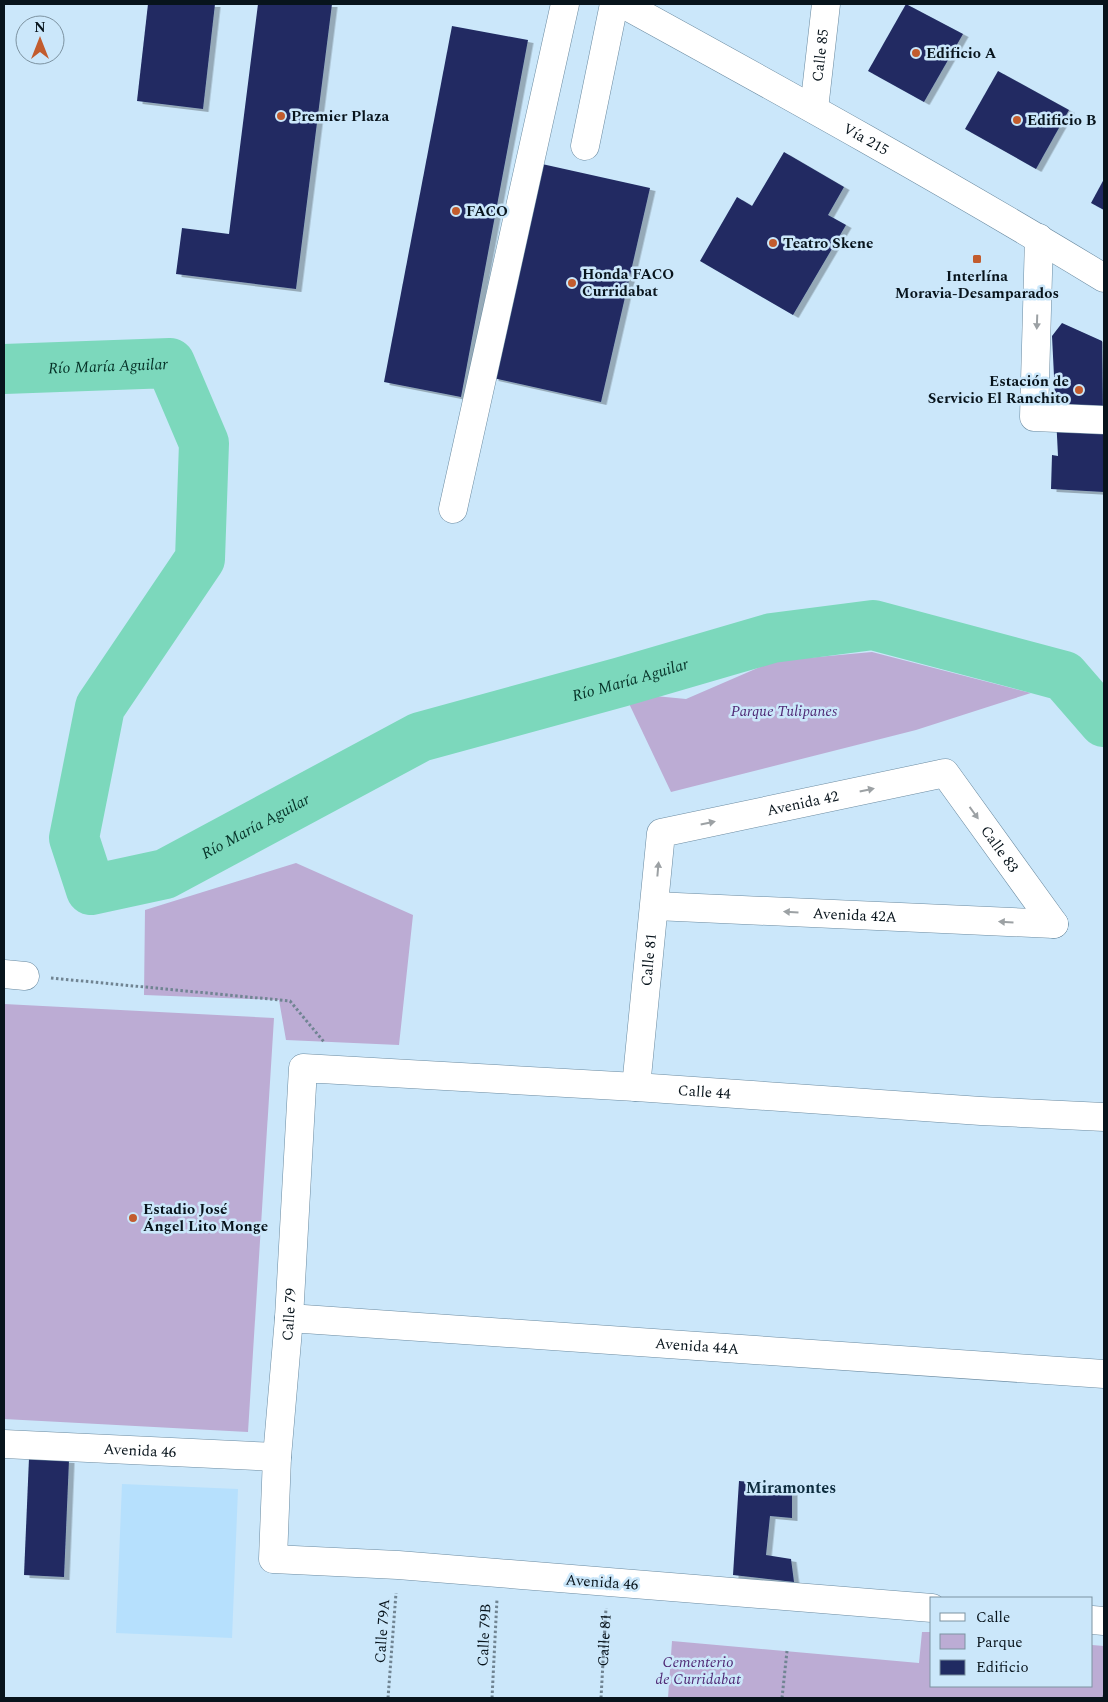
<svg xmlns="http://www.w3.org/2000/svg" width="1108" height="1702" font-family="Spectral,serif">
<defs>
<filter id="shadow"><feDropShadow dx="5.5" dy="3" stdDeviation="0" flood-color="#0004"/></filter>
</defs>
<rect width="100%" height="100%" fill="#cbe7fa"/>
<path fill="#b6e0fd" d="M 122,1484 L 238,1489 L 232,1638 L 116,1633 Z"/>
<g fill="#bcacd4">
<path d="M 872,652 L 1031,693 L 916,730 L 671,792 L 624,693 L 686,699 L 774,661 Z"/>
<path d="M 296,863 L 413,915 L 399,1045 L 286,1040 L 279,1000 L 144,995 L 145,910 Z"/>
<path d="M 4,1004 L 274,1018 L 248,1432 L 4,1419 Z"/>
<path d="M 922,1632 L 932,1632 L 932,1686 L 1092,1686 L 1092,1645 L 1104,1646 L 1104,1698 L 668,1698 L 672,1641 L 919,1663 Z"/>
</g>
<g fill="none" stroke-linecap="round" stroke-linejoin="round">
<path stroke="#7cd8bc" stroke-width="50" id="s1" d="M 4,369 L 170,363 L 204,443 L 200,559 L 100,707 L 74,838 L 91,890 L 165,874 L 420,737 L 621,682 L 772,638 L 873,625 L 1064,676 L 1104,722"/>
</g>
<g fill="#202b62" filter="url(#shadow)">
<path d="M 148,4 L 215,4 L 203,109 L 137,101 Z"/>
<path d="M 258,4 L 332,4 L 296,289 L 176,274 L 182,228 L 229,234 Z"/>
<path d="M 906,4 L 963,34 L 924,102 L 868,71 Z"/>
<path d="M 452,26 L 528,40 L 461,397 L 384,382 Z"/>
<path d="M 998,71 L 1069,110 L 1036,169 L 965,129 Z"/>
<path d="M 784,152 L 844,187 L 828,215 L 846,225 L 793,315 L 700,261 L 737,197 L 752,206 Z"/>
<path d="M 542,164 L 650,188 L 601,402 L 493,378 Z"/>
<path d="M 1104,179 L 1104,210 L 1091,203 Z"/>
<path d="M 1062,323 L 1102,341 L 1104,492 L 1051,489 L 1052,455 L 1058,456 L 1052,336 Z"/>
<path d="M 29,1458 L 69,1460 L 64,1577 L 24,1575 Z"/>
<path d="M 739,1481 L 792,1486 L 792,1518 L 770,1516 L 766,1555 L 791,1559 L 794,1582 L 733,1575 Z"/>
</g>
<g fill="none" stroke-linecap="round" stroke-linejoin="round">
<defs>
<g id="minor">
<path id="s3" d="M 814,109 L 826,4"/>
<path d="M 585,146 L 614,4"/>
<path d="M 1039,238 L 1034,417 L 1104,420"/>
<path d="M 453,509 L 565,4"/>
<path id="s4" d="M 655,906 L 1054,924"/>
<path d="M 4,974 L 25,976"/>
<path id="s5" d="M 636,1087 L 661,833 L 945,773 L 1054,924"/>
<path id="s6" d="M 289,1318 L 1104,1374"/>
<path id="s7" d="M 4,1444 L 277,1457"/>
<path id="s8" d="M 932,1608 L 398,1565 L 273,1559 L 277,1457 L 289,1318 L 303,1068 L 636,1087 L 981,1111 L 1104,1117"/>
<path d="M 1092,1620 L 1104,1621"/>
</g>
<g id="major">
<path id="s9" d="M 623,4 C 785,93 946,182 1104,278"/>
</g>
</defs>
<use href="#minor" stroke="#6b8ba1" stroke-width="29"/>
<use href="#major" stroke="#6b8ba1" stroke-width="29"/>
<g stroke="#708492" stroke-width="3" stroke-dasharray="2.5 2.5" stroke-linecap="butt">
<path d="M 51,978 L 290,1001 L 324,1042"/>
<path d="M 388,1698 L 396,1593"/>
<path d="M 492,1698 L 497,1599"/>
<path id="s2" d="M 601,1698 L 606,1608"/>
<path d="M 782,1698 L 787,1651"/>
<path d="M 1104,1698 L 1104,1694"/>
</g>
<use href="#minor" stroke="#fff" stroke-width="28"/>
<use href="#major" stroke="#fff" stroke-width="28"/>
</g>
<defs><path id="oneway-solid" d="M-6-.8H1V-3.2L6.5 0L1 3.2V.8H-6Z" transform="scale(1.25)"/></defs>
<g fill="#9ca1a4">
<use href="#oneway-solid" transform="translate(1037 322) rotate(92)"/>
<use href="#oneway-solid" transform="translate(867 790) rotate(-12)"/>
<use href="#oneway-solid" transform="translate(974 813) rotate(54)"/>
<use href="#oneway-solid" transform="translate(708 823) rotate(-12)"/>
<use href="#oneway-solid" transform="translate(658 869) rotate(-85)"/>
<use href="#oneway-solid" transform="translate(791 912) rotate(-177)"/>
<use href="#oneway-solid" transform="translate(1006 922) rotate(-177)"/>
</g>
<g fill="#c25c2e" stroke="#cbe7fa" stroke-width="2">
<circle cx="916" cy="53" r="5"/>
<circle cx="281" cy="116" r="5"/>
<circle cx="1017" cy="120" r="5"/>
<circle cx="456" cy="211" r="5"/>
<circle cx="773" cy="243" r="5"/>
<rect x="972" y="254" width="10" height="10" rx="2.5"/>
<circle cx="572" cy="283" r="5"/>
<circle cx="1079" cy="390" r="5"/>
<circle cx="133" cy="1218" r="5"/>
</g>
<g text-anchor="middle" stroke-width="5" stroke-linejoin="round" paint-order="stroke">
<g font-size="15" font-weight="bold" fill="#08141c" stroke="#cbe7fa" text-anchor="start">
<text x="926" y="58">Edificio A</text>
<text x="291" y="121">Premier Plaza</text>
<text x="1027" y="125">Edificio B</text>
<text x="466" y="216">FACO</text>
<text x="783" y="248">Teatro Skene</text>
<text x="582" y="279">Honda FACO<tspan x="582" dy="17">Curridabat</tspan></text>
<text x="977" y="281" text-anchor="middle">Interlína<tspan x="977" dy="17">Moravia-Desamparados</tspan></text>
<text x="1069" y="386" text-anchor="end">Estación de<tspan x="1069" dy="17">Servicio El Ranchito</tspan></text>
<text x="143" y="1214">Estadio José<tspan x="143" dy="17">Ángel Lito Monge</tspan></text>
</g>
<g font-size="15" fill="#08141c" stroke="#cbe7fa">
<text dy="5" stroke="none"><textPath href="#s3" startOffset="54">Calle 85</textPath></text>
<text dy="5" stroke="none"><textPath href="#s9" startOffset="278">Vía 215</textPath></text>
<text dy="5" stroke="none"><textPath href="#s5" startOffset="400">Avenida 42</textPath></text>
<text dy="5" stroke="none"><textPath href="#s5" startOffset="639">Calle 83</textPath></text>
<text dy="5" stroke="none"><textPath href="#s4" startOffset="200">Avenida 42A</textPath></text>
<text dy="5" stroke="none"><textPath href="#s5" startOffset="128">Calle 81</textPath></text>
<text dy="5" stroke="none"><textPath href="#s8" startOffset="1555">Calle 44</textPath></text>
<text dy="5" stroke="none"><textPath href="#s8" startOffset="906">Calle 79</textPath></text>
<text dy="5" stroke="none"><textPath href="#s6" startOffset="409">Avenida 44A</textPath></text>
<text dy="5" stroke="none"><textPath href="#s7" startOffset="136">Avenida 46</textPath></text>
<text transform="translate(602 1582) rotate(4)" y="5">Avenida 46</text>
<text transform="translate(382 1631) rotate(-86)" y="5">Calle 79A</text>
<text transform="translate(484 1635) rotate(-87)" y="5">Calle 79B</text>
<text dy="5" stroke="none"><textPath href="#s2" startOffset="58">Calle 81</textPath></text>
</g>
<g font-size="15" font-style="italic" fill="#4f2975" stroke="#cbe7fa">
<text x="784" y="716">Parque Tulipanes</text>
<text x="698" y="1667">Cementerio<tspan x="698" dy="17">de Curridabat</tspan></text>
</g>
<g font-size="16" font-style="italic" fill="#053127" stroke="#cbe7fa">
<text dy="6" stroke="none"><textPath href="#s1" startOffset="104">Río María Aguilar</textPath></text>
<text dy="6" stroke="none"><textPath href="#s1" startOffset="1319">Río María Aguilar</textPath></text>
<text dy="6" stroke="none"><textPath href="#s1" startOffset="914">Río María Aguilar</textPath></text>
</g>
<g font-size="16" font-weight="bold" fill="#0d2c3e" stroke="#cbe7fa">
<text x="791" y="1493">Miramontes</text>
</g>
</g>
<rect width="1108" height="1702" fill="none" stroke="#08141c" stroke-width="10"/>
<rect x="930" y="1597" width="162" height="90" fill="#cbe7fa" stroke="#7d93a1"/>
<rect x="940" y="1613" width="25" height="8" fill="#ffffff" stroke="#7d93a1"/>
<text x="976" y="1622" font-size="15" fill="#08141c">Calle</text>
<rect x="940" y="1634" width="25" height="15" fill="#bcacd4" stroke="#7d93a1"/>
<text x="976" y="1647" font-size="15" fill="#08141c">Parque</text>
<rect x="940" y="1660" width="25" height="15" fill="#202b62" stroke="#7d93a1"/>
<text x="976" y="1672" font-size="15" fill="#08141c">Edificio</text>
<g transform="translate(40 40)"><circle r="24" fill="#cbe7fa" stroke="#7d93a1"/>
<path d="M0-4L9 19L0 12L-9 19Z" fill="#c25c2e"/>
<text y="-8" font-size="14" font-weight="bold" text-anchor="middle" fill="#08141c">N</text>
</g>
</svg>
